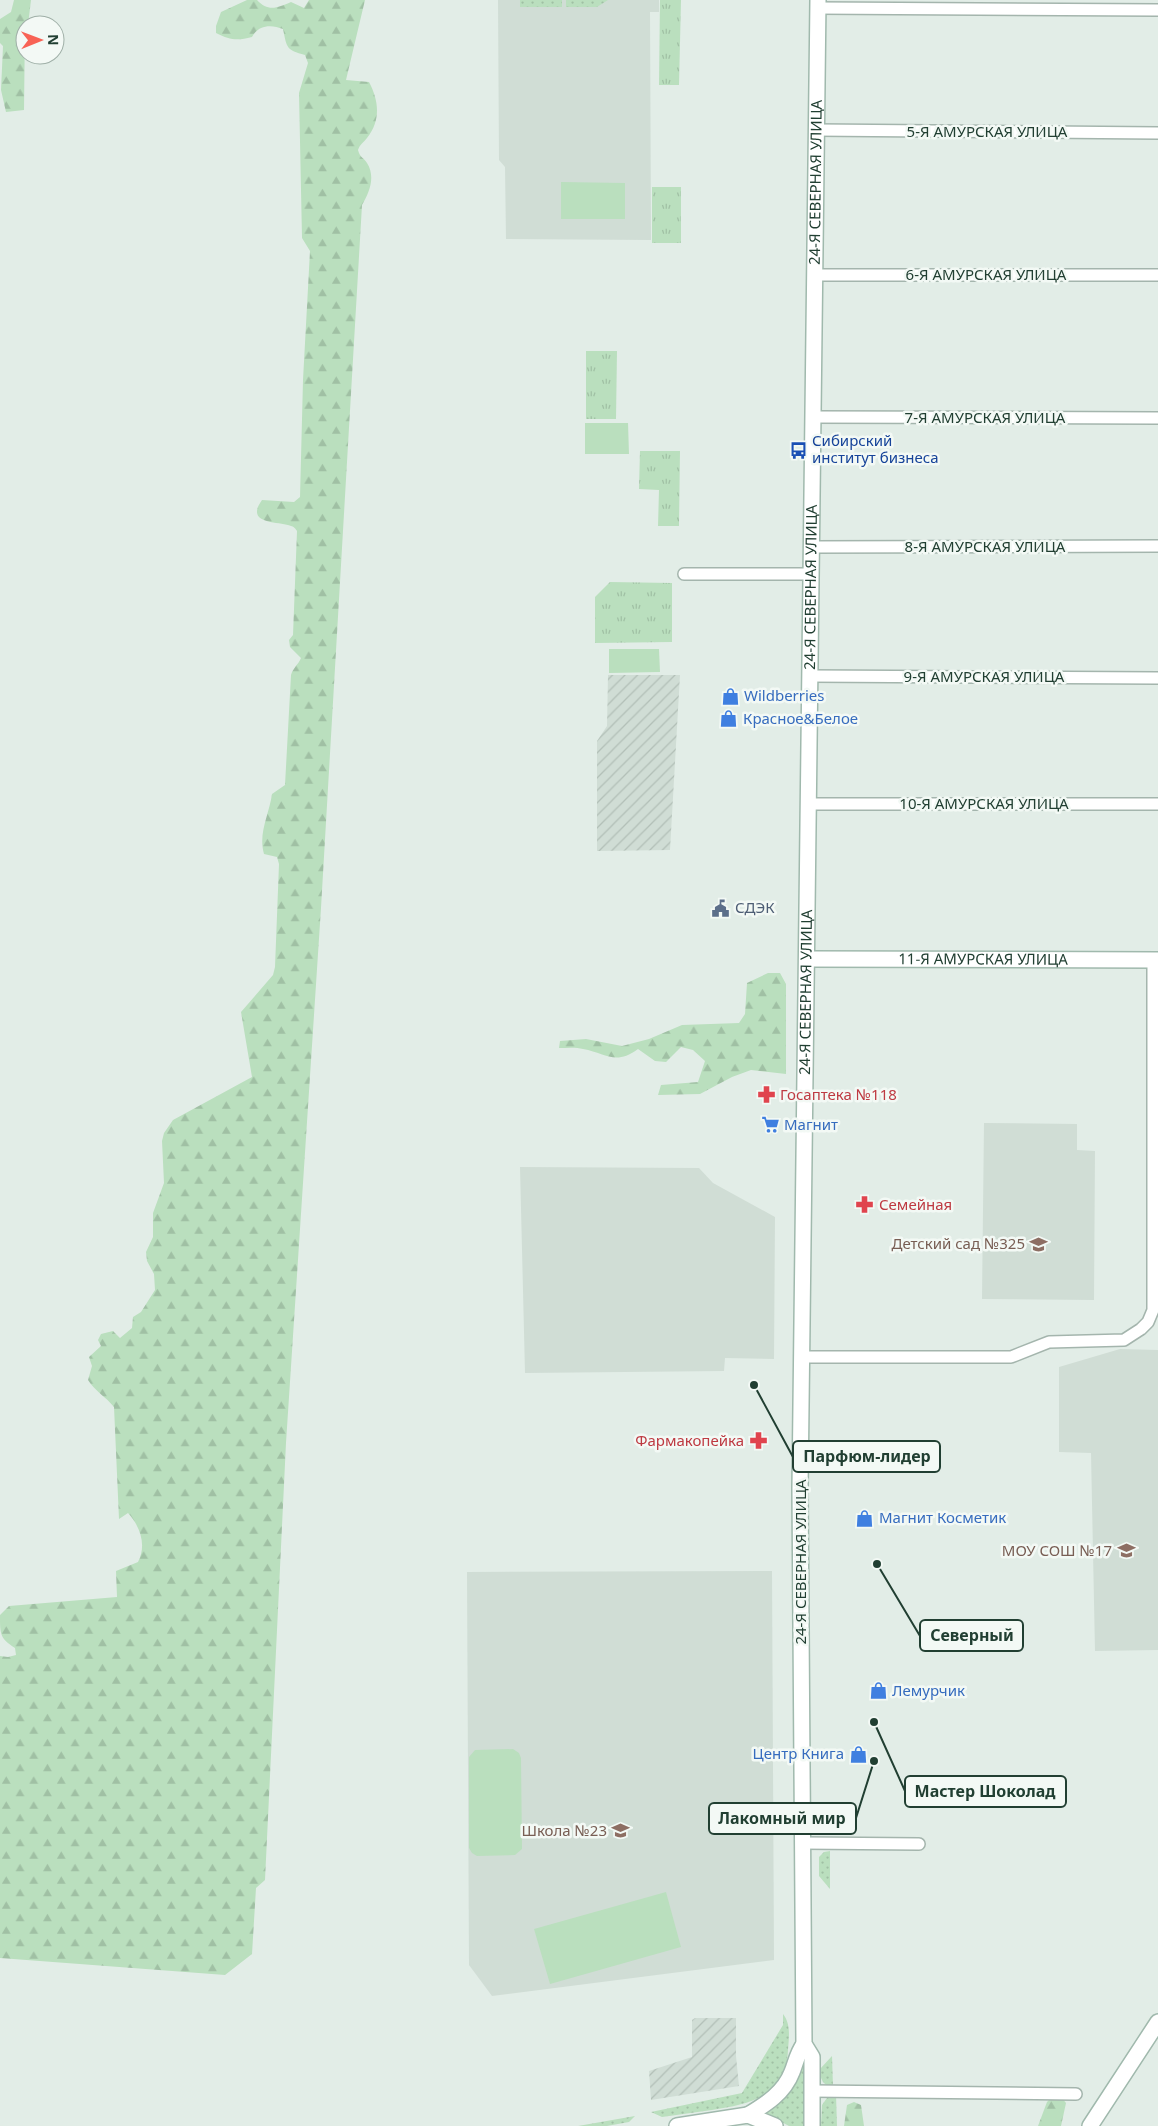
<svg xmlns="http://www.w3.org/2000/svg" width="1158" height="2126" font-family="'Noto Sans',sans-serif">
<defs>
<pattern id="industrial-furrows" width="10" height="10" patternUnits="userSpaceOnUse" patternTransform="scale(1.25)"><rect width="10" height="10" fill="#d0ddd5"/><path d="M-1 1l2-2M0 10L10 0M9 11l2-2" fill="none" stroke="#b2bfb7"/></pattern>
<pattern id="grass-dots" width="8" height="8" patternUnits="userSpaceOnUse" patternTransform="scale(1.25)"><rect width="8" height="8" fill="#badfbe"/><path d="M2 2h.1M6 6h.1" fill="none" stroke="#a0c0a4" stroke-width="1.8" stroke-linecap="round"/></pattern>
<pattern id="forest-firs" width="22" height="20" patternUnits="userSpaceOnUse" patternTransform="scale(1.25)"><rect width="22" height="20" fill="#badfbe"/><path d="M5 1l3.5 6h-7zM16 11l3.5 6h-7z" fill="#a0c0a4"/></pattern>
<pattern id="park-tufts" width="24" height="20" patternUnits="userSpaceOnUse" patternTransform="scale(1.25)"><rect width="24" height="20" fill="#badfbe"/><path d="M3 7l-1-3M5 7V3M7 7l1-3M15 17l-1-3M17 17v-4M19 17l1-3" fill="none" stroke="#a0c0a4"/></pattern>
</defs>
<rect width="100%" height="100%" fill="#e2ede7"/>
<g fill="#d0ddd5">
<path d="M 498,0 L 659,0 L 659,12 L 650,12 L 651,240 L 506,239 L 505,167 L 499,160 Z"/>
<path d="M 984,1123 L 1077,1124 L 1077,1150 L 1095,1151 L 1094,1300 L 982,1299 Z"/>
<path d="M 520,1167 L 699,1168 L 713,1183 L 775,1217 L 774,1359 L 725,1358 L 724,1371 L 525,1373 Z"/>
<path d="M 1120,1349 L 1158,1350 L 1158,1650 L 1095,1651 L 1091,1453 L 1059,1452 L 1059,1367 Z"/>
<path d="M 772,1571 L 774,1960 L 492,1996 L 469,1965 L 467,1572 Z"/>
</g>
<g fill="url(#industrial-furrows)">
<path d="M 608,675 L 680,675 L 670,850 L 597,851 L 597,741 L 607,726 Z"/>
<path d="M 695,2018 L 736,2018 L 736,2056 L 739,2086 L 651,2100 L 649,2071 L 692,2057 L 692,2020 Z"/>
</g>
<g fill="url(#grass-dots)">
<rect x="520" y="0" width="42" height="7"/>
<path d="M 566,0 L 608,0 L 597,7 L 566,7 Z"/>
<path d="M 830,1851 L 830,1889 L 819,1876 L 819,1857 L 824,1852 Z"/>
<path d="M 783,2014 C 791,2024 789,2037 788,2050 C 786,2097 750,2104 712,2110 C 695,2112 679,2115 662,2117 L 651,2112 L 742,2093 L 783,2025 Z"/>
<path d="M 832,2056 L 833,2088 C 823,2085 820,2080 820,2069 Z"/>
<path d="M 805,2057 L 805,2126 L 789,2126 L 765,2113 C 789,2099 797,2082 805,2057 Z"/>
<path d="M 829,2095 L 836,2095 L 837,2126 L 821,2126 L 822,2105 Z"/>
<path d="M 635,2116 L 629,2122 L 607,2126 L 578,2126 Z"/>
</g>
<g fill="url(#forest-firs)">
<path d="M 14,0 L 31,0 L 28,25 L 25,25 L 24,110 L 6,112 L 1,90 L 3,46 L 0,43 L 0,19 L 11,12 Z"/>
<path d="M 247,0 L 257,0 C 268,12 277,8 291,2 L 304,8 L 309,0 L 365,0 L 346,80 L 369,82 C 379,101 381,120 367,138 C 363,143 360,144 358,150 C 360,158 363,157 367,163 C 376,177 369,193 362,205 L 321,908 L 286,1443 L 265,1880 L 256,1888 L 252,1954 L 225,1975 L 0,1958 L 0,1656 L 8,1657 L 16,1655 L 15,1648 C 0,1638 0,1635 0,1615 L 9,1606 L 117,1597 L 116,1571 L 138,1562 C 147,1545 140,1526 128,1513 L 119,1519 L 114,1407 C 106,1397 95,1391 88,1380 L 92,1366 L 89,1357 L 101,1346 L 98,1340 L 101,1334 L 113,1331 L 120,1338 L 132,1328 L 133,1317 L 141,1312 L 155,1290 L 154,1274 L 147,1261 L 146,1252 L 153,1237 L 153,1213 L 164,1183 L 162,1141 L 164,1133 L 173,1120 L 252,1077 L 241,1012 L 273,975 L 275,967 L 279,864 L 277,857 L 264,854 C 258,833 269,815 272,794 L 285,785 L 291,675 C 293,668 298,665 301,658 L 290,647 L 289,640 L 293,635 L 297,531 C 296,529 293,526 291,526 C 279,521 244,525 262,500 L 294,502 L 300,497 L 303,380 L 310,251 L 302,238 L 299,93 L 308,63 L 305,55 C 286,50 287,48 283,29 C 271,24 258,25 252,37 C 237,41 230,40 216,33 L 216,26 L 221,12 Z"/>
<path d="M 768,973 L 780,973 L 786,984 L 786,1074 L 751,1070 L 732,1077 L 700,1094 L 658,1095 L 661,1085 L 698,1082 L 705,1061 L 693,1050 L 681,1047 L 666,1062 L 655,1061 L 638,1049 C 615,1066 606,1053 583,1049 C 576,1047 567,1048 559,1048 L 560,1041 L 586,1039 L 622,1046 L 649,1039 L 682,1025 L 739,1023 L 745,1014 L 747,983 Z"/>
<path d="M 1053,2096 L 1062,2098 L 1066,2103 L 1061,2126 L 1038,2126 L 1047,2102 Z"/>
<path d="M 854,2102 L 861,2105 L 864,2126 L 844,2126 L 847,2105 Z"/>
</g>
<g fill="url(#park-tufts)">
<path d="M 660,0 L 681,0 L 679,85 L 659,85 Z"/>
<rect x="652" y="187" width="29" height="56"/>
<path d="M 586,351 L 617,351 L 616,419 L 586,419 Z"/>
<path d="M 640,451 L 680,451 L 679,526 L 658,526 L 659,490 L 639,489 Z"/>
<path d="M 610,582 L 672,583 L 672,642 L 595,643 L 595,597 Z"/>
</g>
<g fill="#badfbe">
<path d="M 561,182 L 625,183 L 625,219 L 561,219 Z"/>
<path d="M 585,423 L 628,423 L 629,454 L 585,454 Z"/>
<path d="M 609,649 L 659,649 L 660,672 L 609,673 Z"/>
<path d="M 513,1749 L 519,1753 L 521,1758 L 522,1849 L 515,1855 L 477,1856 L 472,1853 L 469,1848 L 469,1757 L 475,1750 Z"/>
<path d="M 666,1892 L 681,1947 L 550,1984 L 534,1929 Z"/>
</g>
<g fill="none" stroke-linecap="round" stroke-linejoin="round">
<defs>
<g id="street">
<path d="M 817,8 L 1158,10"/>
<path d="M 816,130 L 1158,133"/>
<path d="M 814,275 L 1158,275"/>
<path d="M 813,417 L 1158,418"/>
<path d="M 812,547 L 1158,546"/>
<path d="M 684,574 L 811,574"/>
<path d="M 810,676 L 1158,678"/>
<path d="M 809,804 L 1158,804"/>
<path d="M 803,1357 L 1011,1357 L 1049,1342 L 1124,1340 L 1141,1329 L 1148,1322 L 1153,1310 L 1153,960"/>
<path d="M 803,1843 L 919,1844"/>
<path d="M 812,2091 L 1076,2094"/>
</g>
<g id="secondary">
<path id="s1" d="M 808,959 L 1158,960"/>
<path d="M 748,2115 C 766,2104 784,2093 792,2072 C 796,2062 797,2054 804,2044"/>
<path d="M 677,2126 L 748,2115 L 775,2126"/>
<path id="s2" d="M 812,2126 L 812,2057 L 804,2044 L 800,1488 L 818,0"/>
<path d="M 1090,2126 L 1158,2022"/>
</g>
</defs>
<use href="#street" stroke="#a4b5ad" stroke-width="14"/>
<use href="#secondary" stroke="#a0b9ad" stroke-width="18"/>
<use href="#street" stroke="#fff" stroke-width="11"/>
<use href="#secondary" stroke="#fff" stroke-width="15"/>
</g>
<defs>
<symbol id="bus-bare" viewBox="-9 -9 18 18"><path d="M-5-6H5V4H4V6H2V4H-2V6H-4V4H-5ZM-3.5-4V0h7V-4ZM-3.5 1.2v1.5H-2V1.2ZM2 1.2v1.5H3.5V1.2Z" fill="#1a4fb4" stroke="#f3f9f5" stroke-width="2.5" paint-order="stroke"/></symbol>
<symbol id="shop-bare" viewBox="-9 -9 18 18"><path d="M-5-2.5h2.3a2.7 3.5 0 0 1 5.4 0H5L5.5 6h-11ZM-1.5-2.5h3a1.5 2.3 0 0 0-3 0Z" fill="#3f7fe0" stroke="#f3f9f5" stroke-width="2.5" paint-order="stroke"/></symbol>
<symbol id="civic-bare" viewBox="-9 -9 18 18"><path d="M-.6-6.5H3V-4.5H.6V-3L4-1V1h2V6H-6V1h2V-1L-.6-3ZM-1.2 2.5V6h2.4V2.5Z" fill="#5c6f8a" stroke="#f3f9f5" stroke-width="2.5" paint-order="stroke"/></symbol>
<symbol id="pharmacy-bare" viewBox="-9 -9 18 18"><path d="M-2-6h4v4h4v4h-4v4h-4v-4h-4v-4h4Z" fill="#e0444e" stroke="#f3f9f5" stroke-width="2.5" paint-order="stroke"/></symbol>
<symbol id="supermarket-bare" viewBox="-9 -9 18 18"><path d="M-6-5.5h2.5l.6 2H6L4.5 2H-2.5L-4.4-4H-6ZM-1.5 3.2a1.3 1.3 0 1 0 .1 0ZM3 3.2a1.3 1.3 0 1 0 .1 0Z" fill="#3f7fe0" stroke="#f3f9f5" stroke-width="2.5" paint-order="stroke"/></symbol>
<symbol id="school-bare" viewBox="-9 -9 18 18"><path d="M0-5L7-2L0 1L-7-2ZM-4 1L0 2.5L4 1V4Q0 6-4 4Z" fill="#8d6e63" stroke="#f3f9f5" stroke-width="2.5" paint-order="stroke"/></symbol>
</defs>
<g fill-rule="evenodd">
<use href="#bus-bare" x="786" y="438" width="25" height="25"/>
<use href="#shop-bare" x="718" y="684" width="25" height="25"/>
<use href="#shop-bare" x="716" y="706" width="25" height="25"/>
<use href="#civic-bare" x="708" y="896" width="25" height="25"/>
<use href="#pharmacy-bare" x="754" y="1082" width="25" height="25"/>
<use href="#supermarket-bare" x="758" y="1112" width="25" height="25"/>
<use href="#pharmacy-bare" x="852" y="1192" width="25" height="25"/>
<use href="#school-bare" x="1026" y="1232" width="25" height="25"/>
<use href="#pharmacy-bare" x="746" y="1428" width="25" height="25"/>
<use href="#shop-bare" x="852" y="1506" width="25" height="25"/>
<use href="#school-bare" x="1114" y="1538" width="25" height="25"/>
<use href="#shop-bare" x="866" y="1678" width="25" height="25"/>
<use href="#shop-bare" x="846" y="1742" width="25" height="25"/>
<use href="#school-bare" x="608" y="1818" width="25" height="25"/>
</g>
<g text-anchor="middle" stroke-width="5" stroke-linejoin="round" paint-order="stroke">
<g font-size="15" fill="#213f32" stroke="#f3f9f5">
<text x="987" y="137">5-Я АМУРСКАЯ УЛИЦА</text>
<text dy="5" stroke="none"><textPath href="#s2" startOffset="1946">24-Я СЕВЕРНАЯ УЛИЦА</textPath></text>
<text x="986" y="280">6-Я АМУРСКАЯ УЛИЦА</text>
<text x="985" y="423">7-Я АМУРСКАЯ УЛИЦА</text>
<text x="985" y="552">8-Я АМУРСКАЯ УЛИЦА</text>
<text dy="5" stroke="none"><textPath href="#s2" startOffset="1541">24-Я СЕВЕРНАЯ УЛИЦА</textPath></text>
<text x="984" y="682">9-Я АМУРСКАЯ УЛИЦА</text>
<text x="984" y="809">10-Я АМУРСКАЯ УЛИЦА</text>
<text dy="5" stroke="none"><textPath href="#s1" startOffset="175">11-Я АМУРСКАЯ УЛИЦА</textPath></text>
<text dy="5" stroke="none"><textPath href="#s2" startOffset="1136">24-Я СЕВЕРНАЯ УЛИЦА</textPath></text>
<text transform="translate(801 1562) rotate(-90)" y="5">24-Я СЕВЕРНАЯ УЛИЦА</text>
</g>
<g font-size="15" fill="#164399" stroke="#f3f9f5" text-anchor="start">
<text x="812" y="446">Сибирский<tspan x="812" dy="17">институт бизнеса</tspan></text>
</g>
<g font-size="15" fill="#366cbe" stroke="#f3f9f5" text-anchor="start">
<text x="744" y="701">Wildberries</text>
<text x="743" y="724">Красное&amp;Белое</text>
<text x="784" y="1130">Магнит</text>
<text x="879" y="1523">Магнит Косметик</text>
<text x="892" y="1696">Лемурчик</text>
<text x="844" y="1759" text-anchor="end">Центр Книга</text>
</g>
<g font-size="15" fill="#4e5e75" stroke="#f3f9f5" text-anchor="start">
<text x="735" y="913">СДЭК</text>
</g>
<g font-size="15" fill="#be3a42" stroke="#f3f9f5" text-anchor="start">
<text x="780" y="1100">Госаптека №118</text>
<text x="879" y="1210">Семейная</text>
<text x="744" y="1446" text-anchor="end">Фармакопейка</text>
</g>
<g font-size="15" fill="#785e54" stroke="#f3f9f5" text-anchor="end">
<text x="1025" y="1249">Детский сад №325</text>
<text x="1112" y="1556">МОУ СОШ №17</text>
<text x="607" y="1836">Школа №23</text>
</g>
</g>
<path fill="none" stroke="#213f32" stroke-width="2" d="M754 1385L793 1457M877 1564L920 1636M874 1722L905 1791M874 1761L856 1818"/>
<g fill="#213f32" stroke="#f3f9f5" stroke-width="2">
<circle cx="754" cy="1385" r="5"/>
<circle cx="877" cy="1564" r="5"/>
<circle cx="874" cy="1722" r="5"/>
<circle cx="874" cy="1761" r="5"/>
</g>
<g fill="#f3f9f5" stroke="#213f32" stroke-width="2">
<rect x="793" y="1441" width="147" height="31" rx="5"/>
<rect x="920" y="1620" width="103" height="31" rx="5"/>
<rect x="905" y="1776" width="161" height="31" rx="5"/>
<rect x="709" y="1803" width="147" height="31" rx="5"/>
</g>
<g font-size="16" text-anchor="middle" font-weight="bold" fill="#213f32">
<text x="867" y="1462">Парфюм-лидер</text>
<text x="972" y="1641">Северный</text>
<text x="985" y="1797">Мастер Шоколад</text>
<text x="782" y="1824">Лакомный мир</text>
</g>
<g transform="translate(40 40) rotate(89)"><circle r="24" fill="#f3f9f5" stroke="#9fafa7"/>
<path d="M0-4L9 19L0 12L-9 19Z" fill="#f86355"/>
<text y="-8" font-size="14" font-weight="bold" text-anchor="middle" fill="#213f32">N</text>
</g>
</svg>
